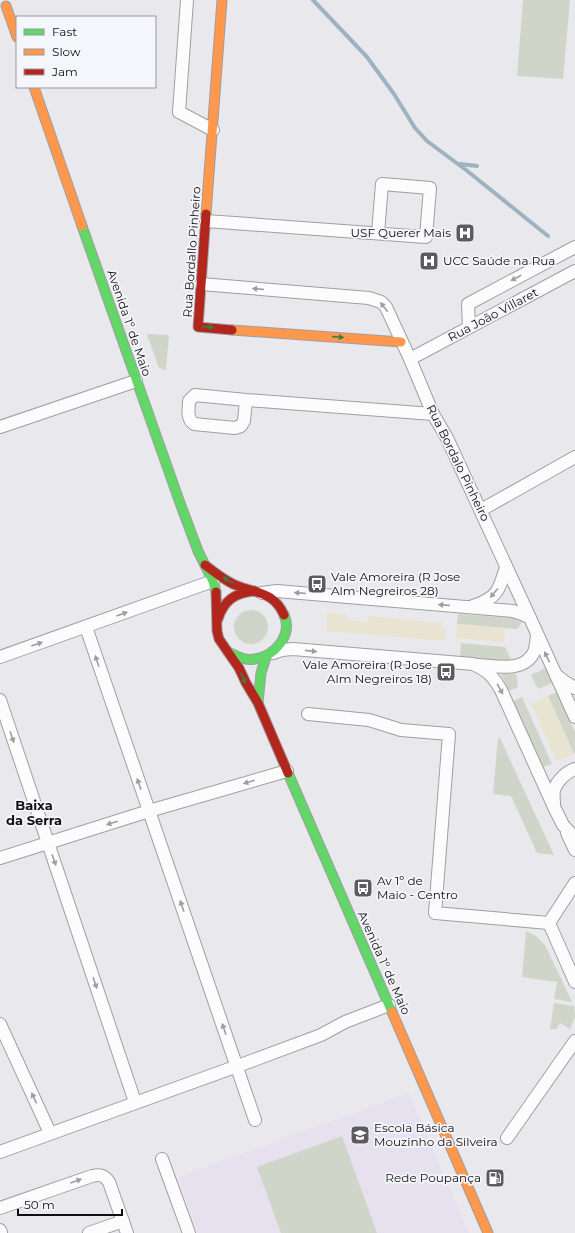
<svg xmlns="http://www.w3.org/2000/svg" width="575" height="1233" font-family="Montserrat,sans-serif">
<rect width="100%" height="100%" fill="#e9e9ed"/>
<path fill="#e7e0ee" d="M 409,1093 L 469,1233 L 198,1233 L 178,1177 Z"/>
<g fill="#d0d5c9">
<path d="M 523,0 L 570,0 L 563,79 L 517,76 Z"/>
<path d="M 148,334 L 167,335 L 169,337 L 166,368 L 165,370 L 159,368 L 147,335 Z"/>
<circle cx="251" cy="627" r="17"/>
<path d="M 458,614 L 513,618 L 522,622 L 517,629 L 457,624 Z"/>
<path d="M 461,643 L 505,647 L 512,661 L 460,657 Z"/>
<path d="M 546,668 L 552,683 L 538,689 L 531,675 Z"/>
<path d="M 501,674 L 516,674 L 518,687 L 509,691 Z"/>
<path d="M 557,692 L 575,732 L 575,753 L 574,754 L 548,696 Z"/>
<path d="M 522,697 L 552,764 L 543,767 L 513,701 Z"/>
<path d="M 499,737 L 500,738 L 554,855 L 537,853 L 511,796 L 493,794 L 498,738 Z"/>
<path d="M 526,931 L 536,936 L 545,945 L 572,1002 L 554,999 L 557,982 L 522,977 Z"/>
<path d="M 554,1003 L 574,1006 L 575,1017 L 570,1029 L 560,1023 L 556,1029 L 550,1029 Z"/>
<path d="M 342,1136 L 377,1233 L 281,1233 L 257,1167 Z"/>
</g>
<g fill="#e9e4d1">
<path d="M 327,613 L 346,614 L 346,620 L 368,622 L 368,616 L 442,623 L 441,629 L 446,629 L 445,641 L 326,631 Z"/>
<path d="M 457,624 L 505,628 L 504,642 L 456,638 Z"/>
<path d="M 548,696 L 574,754 L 557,761 L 531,704 Z"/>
</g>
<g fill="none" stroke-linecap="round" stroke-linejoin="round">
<g stroke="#9fb2c0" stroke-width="4">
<path d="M 313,0 L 367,57 L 394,94 L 415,128 L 427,141 L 466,170 L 548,236"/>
<path d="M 460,164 L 477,166"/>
</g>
<defs>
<g id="street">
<path d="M 187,0 L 179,112 L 213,130"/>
<path d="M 206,221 L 426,237 L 430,188 L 382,184 L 378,233"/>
<path d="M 201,284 L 369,298 L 381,302 L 386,307 L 410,359 L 433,414 L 447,438 L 530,618"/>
<path d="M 469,327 L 468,304 L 575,247"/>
<path d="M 410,359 L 575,271"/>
<path d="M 246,400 L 244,421 L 241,426 L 235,428 L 194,424 C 186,418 189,409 189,401 L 195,395 L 246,400 L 433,414"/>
<path d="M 0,427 L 136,381"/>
<path d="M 481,510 L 575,457"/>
<path d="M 262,593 L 277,591 L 513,611 L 522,614 L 530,618 L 575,717"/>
<path d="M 473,606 C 497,598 499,591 506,567"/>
<path d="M 86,627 L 255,1120"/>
<path d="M 273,653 L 282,650 L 293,649 L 473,664 C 488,671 493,676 501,690 L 554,807 L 563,825 L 575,838"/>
<path d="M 0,657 L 213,581"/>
<path d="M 478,665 C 496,666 524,673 534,652 C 536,648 536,641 537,636"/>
<path d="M 556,675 L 565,682 L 575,688"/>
<path d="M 0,700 L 135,1102"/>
<path d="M 308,714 L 369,720 L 401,730 L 449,734 L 435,913 L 549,923"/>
<path d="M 554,804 C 554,800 553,794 554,790 C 557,781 566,772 575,769"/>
<path d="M 567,833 L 575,850"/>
<path d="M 0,858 L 149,811 L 287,771"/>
<path d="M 575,883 L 549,923 L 575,982"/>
<path d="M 0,1024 L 50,1133"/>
<path d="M 507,1138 L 575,1041"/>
<path d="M 0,1152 L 254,1060 L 321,1035 L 345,1022 L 389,1005"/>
<path d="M 162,1159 L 189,1233"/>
<path d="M 0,1208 L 92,1176 C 100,1174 104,1175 109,1182 L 127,1233"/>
<path d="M 0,1230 L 1,1233"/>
<path d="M 89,1233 L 123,1221"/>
</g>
<g id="fast">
<path d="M 82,226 L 180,503 L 198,551 L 213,581 L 216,592"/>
<path d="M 228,652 C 237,656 245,661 255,659 C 275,656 293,635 284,615"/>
<path d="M 258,703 L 261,673 L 266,657"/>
<path d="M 288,773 L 392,1012"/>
</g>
<g id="slow">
<path d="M 6,6 L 17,37"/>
<path d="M 34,87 L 82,226"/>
<path d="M 206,214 L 222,0"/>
<path d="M 232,330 L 401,342"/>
<path d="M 392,1012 L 488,1233"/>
</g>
<g id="jam">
<path d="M 206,214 L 198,327 L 232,330"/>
<path d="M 205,565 C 214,572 223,579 233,584 C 255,594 273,590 284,615"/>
<path d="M 216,592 L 217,631 L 219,639 L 239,668 L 246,683 L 258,703 L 288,773"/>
<path d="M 218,619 C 224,600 235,593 254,591"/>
</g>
</defs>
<use href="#street" stroke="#9f9fa2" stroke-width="14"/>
<use href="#fast" stroke="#9f9fa2" stroke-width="11"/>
<use href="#slow" stroke="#9f9fa2" stroke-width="11"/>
<use href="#jam" stroke="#9f9fa2" stroke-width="11"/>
<use href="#street" stroke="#fcfcfc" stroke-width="12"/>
<use href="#fast" stroke="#63d668" stroke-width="9"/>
<use href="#slow" stroke="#ff974d" stroke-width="9"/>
<use href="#jam" stroke="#b3261e" stroke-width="9"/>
</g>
<defs><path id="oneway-solid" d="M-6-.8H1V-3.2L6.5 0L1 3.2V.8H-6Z"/></defs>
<g fill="#9e9e9e">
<use href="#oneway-solid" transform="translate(516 278) rotate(152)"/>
<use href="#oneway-solid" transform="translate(258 289) rotate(-175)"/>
<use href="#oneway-solid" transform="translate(384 307) rotate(-128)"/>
<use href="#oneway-solid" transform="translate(300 593) rotate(-175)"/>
<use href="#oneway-solid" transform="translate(494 593) rotate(130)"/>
<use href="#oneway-solid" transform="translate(444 605) rotate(-175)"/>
<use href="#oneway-solid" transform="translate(122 614) rotate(-20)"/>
<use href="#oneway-solid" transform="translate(37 644) rotate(-19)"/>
<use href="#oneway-solid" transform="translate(311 651) rotate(6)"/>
<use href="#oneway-solid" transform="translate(547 657) rotate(-115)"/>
<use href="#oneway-solid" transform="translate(97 661) rotate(-109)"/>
<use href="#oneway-solid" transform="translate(500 689) rotate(61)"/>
<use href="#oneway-solid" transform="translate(12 737) rotate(71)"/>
<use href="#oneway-solid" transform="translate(249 782) rotate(164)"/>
<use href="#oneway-solid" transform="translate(139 784) rotate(-109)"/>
<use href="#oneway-solid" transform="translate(112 823) rotate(163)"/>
<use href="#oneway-solid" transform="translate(54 860) rotate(71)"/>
<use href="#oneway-solid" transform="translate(182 906) rotate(-109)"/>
<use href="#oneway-solid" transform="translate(95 983) rotate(71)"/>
<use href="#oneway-solid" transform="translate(224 1029) rotate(-109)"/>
<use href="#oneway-solid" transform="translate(34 1098) rotate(-115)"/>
<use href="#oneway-solid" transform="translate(76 1181) rotate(-20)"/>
</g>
<g fill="#3e7d41">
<use href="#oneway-solid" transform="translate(208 327) rotate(5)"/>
<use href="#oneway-solid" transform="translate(338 337) rotate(4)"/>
<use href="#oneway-solid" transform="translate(228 580) rotate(-149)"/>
<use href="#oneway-solid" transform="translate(243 678) rotate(65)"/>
</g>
<defs>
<symbol id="hospital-square" viewBox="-11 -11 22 22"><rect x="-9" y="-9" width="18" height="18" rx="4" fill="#5c5c5f" stroke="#f5f5fc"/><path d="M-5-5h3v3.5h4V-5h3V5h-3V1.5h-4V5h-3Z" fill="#fff"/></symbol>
<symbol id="bus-square" viewBox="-11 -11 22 22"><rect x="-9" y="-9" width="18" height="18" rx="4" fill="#5c5c5f" stroke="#f5f5fc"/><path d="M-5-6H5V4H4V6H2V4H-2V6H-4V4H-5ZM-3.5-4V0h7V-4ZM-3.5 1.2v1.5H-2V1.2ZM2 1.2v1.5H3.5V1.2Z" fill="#fff"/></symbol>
<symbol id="school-square" viewBox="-11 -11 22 22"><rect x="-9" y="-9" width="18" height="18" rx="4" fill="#5c5c5f" stroke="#f5f5fc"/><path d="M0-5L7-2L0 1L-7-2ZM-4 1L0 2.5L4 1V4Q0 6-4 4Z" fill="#fff"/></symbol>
<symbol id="fuel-square" viewBox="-11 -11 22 22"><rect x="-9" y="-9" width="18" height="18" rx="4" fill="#5c5c5f" stroke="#f5f5fc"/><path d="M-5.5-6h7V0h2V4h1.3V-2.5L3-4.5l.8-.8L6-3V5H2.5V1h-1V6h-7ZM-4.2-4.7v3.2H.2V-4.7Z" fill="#fff"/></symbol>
</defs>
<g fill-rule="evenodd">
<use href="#hospital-square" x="454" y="222" width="22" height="22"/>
<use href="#hospital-square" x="418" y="250" width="22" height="22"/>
<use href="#bus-square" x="306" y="573" width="22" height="22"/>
<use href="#bus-square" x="435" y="661" width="22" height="22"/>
<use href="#bus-square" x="352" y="877" width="22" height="22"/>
<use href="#school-square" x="349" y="1124" width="22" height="22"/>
<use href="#fuel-square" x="484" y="1167" width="22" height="22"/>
</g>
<g text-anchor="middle" stroke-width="3.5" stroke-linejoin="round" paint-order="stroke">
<g font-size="12" fill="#101012" stroke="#f5f5fc" text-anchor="start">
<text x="451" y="237" text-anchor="end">USF Querer Mais</text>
<text x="443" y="265">UCC Saúde na Rua</text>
<text x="331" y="581">Vale Amoreira (R Jose<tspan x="331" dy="14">Alm Negreiros 28)</tspan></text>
<text x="432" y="669" text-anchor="end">Vale Amoreira (R Jose<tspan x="432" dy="14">Alm Negreiros 18)</tspan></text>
<text x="377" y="885">Av 1º de<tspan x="377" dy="14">Maio - Centro</tspan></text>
<text x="374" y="1132">Escola Básica<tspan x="374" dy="14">Mouzinho da Silveira</tspan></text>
<text x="481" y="1182" text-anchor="end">Rede Poupança</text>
</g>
<g font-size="12" fill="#101012" stroke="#f5f5fc">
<text transform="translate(192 252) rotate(-86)" y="4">Rua Bordallo Pinheiro</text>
<text transform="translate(493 315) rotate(-28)" y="4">Rua João Villaret</text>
<text transform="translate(129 323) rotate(71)" y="4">Avenida 1º de Maio</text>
<text transform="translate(458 463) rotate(64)" y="4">Rua Bordalo Pinheiro</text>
<text transform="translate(384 963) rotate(66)" y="4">Avenida 1º de Maio</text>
</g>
<g font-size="13" font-weight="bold" fill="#101012" stroke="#f5f5fc">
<text x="34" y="810">Baixa<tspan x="34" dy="15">da Serra</tspan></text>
</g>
</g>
<rect x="16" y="16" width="140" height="72" fill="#f5f5fc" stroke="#99999e"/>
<rect x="24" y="29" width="20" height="6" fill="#63d668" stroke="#99999e"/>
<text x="52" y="36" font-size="12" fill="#101012">Fast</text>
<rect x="24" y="49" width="20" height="6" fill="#ff974d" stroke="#99999e"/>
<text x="52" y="56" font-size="12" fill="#101012">Slow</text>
<rect x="24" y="69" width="20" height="6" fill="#b3261e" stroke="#99999e"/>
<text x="52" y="76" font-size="12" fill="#101012">Jam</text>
<path d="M18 1209v6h104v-6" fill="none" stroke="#101012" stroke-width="2"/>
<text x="24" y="1209" font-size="12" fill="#101012" stroke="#f5f5fc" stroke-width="3" paint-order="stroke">50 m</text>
</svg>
